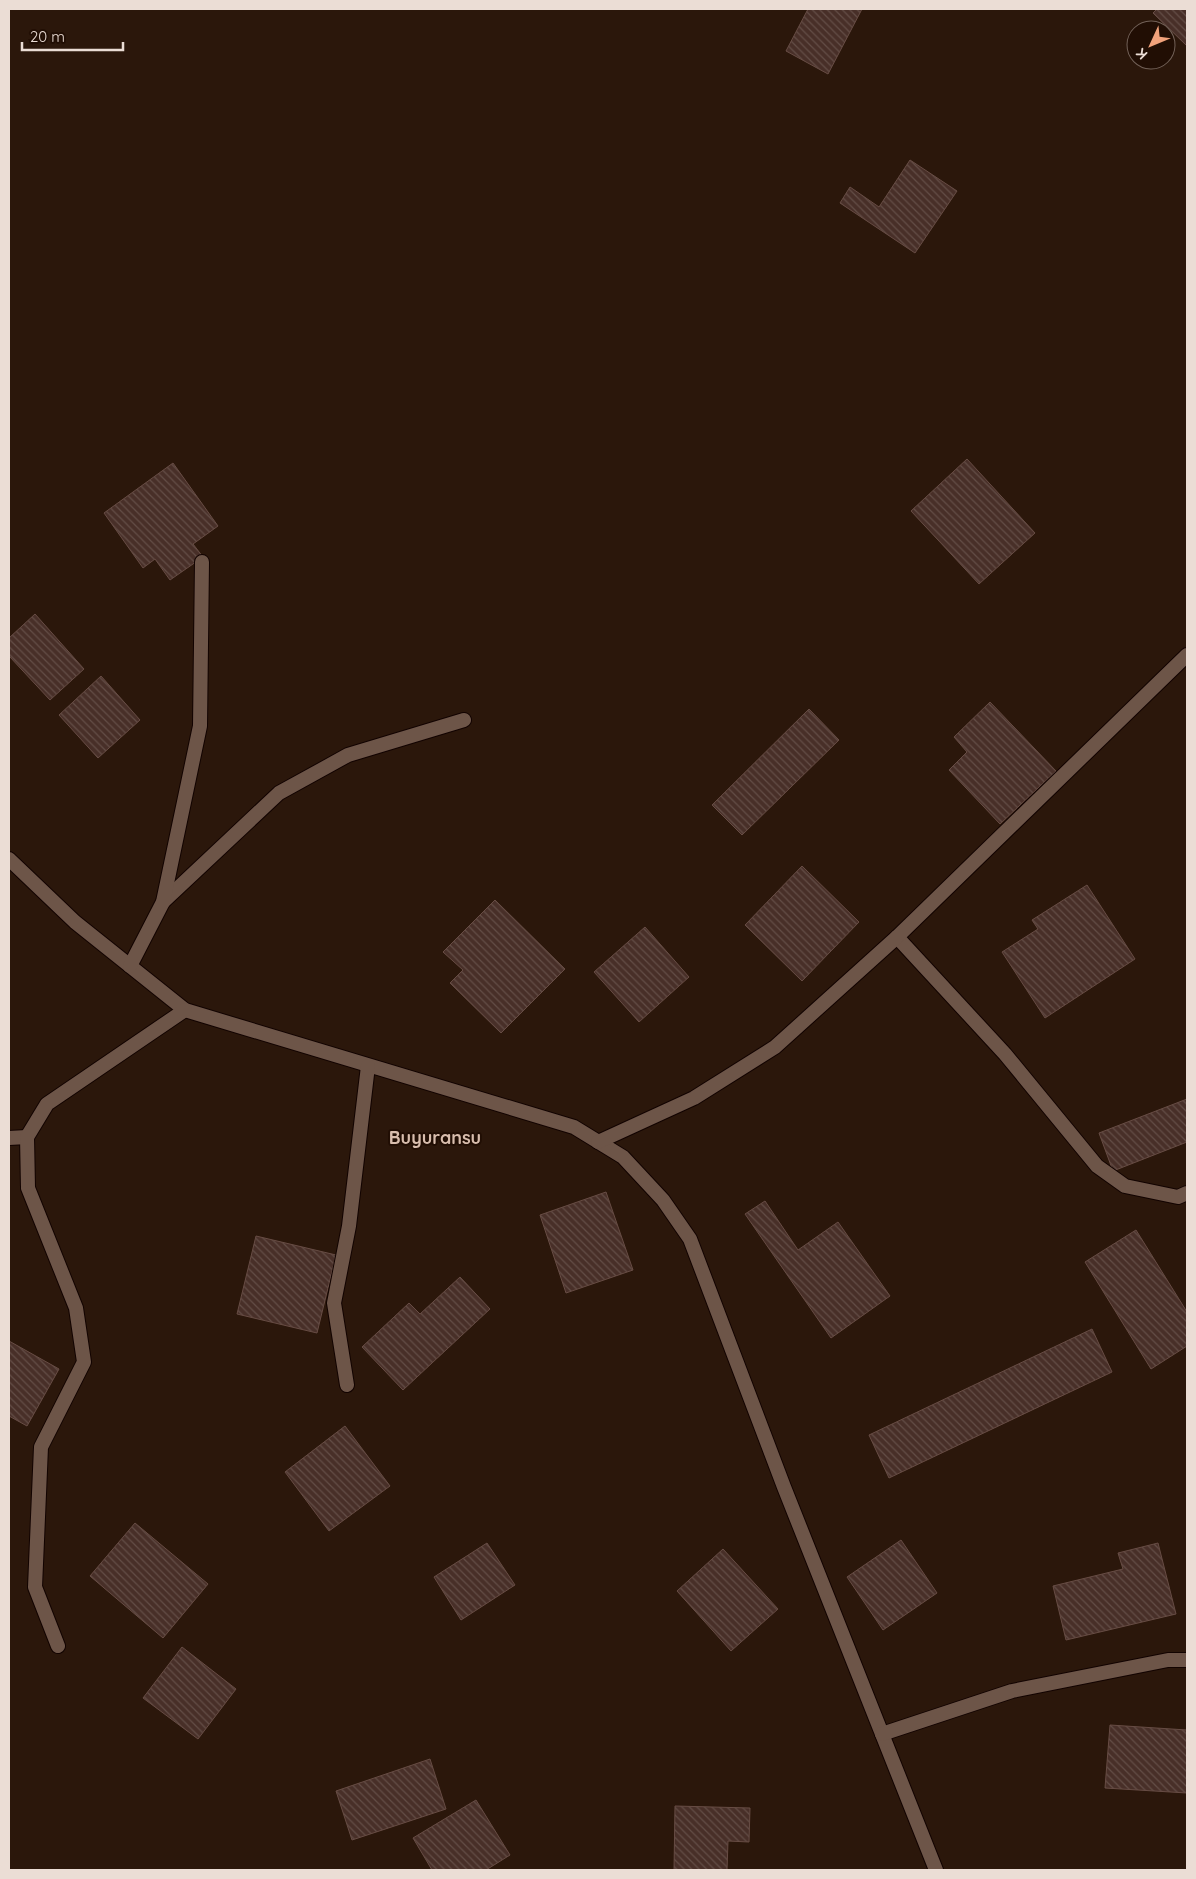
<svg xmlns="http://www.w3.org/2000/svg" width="1196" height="1879" font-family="Quicksand,sans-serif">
<defs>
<pattern id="building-back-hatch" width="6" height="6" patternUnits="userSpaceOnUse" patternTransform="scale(1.25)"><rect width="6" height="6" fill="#482f28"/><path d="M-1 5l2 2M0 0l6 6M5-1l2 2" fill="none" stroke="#634d46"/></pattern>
</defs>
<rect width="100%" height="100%" fill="#2b170b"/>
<g fill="url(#building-back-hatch)" stroke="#674c44">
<path d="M 808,9 L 862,9 L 828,74 L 786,51 Z"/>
<path d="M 1157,9 L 1187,9 L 1187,46 L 1153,13 Z"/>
<path d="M 910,160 L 957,191 L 915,253 L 840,203 L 850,187 L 879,207 Z"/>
<path d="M 967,459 L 1035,533 L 979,584 L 911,511 Z"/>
<path d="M 173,463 L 218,526 L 193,544 L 203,557 L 170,580 L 155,559 L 143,568 L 104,513 Z"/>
<path d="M 35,614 L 84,669 L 50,700 L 9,656 L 9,638 Z"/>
<path d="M 101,676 L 140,720 L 98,758 L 59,715 Z"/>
<path d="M 990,702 L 1056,771 L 1000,824 L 949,770 L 967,752 L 954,737 Z"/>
<path d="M 809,709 L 839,740 L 742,835 L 712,805 Z"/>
<path d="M 802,866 L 859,922 L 802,981 L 745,925 Z"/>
<path d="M 1087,885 L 1135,959 L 1045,1018 L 1002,952 L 1038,929 L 1032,920 Z"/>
<path d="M 495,900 L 565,969 L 501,1033 L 450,983 L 463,970 L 443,952 Z"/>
<path d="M 645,927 L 689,977 L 639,1022 L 594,972 Z"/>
<path d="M 1187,1099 L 1187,1142 L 1113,1171 L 1099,1133 Z"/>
<path d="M 606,1192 L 633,1270 L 566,1293 L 540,1215 Z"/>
<path d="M 765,1201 L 798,1250 L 838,1222 L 890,1296 L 831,1338 L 745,1214 Z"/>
<path d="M 1136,1230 L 1187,1312 L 1187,1346 L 1151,1369 L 1085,1262 Z"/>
<path d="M 256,1236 L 336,1255 L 317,1333 L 237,1314 Z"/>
<path d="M 460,1277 L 490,1309 L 403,1390 L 362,1347 L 409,1303 L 420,1314 Z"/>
<path d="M 1092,1329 L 1112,1372 L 889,1478 L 869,1435 Z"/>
<path d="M 9,1341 L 59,1369 L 27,1426 L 9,1416 Z"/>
<path d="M 345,1426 L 390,1486 L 329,1531 L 285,1472 Z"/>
<path d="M 135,1523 L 208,1584 L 163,1638 L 90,1576 Z"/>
<path d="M 901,1540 L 937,1593 L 883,1630 L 847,1577 Z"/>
<path d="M 487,1543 L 515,1585 L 461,1620 L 434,1577 Z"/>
<path d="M 1158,1543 L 1176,1614 L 1066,1640 L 1053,1586 L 1123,1569 L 1118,1553 Z"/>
<path d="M 723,1549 L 778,1609 L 731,1651 L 677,1591 Z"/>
<path d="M 182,1647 L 236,1689 L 198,1739 L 143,1698 Z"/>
<path d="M 1110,1725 L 1187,1730 L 1187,1793 L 1105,1788 Z"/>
<path d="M 430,1759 L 446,1809 L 352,1840 L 336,1791 Z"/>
<path d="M 476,1800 L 510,1855 L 486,1870 L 432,1870 L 413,1838 Z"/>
<path d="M 675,1806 L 750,1808 L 749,1842 L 728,1841 L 727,1870 L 674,1870 Z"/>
</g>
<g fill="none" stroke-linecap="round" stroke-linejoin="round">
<defs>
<g id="minor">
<path d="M 9,859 L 75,922 L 185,1010 L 574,1127 L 623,1157 L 663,1200 L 690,1239 L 784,1487 L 936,1870"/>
<path d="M 163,902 L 279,793 L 348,755 L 464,720"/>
<path d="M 897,937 L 1005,1054 L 1097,1166 L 1125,1186 L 1178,1197 L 1187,1193"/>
<path d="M 130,966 L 163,902 L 200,726 L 202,562"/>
<path d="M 9,1138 L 27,1137"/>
<path d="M 598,1142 L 694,1098 L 775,1047 L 897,937 L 1187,655"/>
<path d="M 347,1385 L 334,1303 L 349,1226 L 368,1066"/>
<path d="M 58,1646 L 35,1587 L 41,1447 L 84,1362 L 76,1308 L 28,1188 L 27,1137 L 47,1104 L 185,1010"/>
<path d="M 882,1734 L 1012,1691 L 1168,1660 L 1187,1660"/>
</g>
</defs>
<use href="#minor" stroke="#120300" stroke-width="16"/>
<use href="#minor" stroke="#6d5548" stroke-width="14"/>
</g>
<g text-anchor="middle" stroke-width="4" stroke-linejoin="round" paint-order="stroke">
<g font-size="18" font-weight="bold" fill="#d8bdad" stroke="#210e04">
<text x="435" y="1144">Buyuransu</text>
</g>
</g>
<rect width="1196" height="1879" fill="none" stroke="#ebddd5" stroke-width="20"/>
<g transform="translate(1151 45) rotate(226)"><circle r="24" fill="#210e04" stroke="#726158"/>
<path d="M0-4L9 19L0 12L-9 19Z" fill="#f1a27b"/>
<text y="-8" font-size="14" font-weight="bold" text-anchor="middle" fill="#ebddd5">K</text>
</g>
<path d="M22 42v8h101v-8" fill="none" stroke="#ebddd5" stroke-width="2.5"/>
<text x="30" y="42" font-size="15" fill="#ebddd5" stroke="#210e04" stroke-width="4" paint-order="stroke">20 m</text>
</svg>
